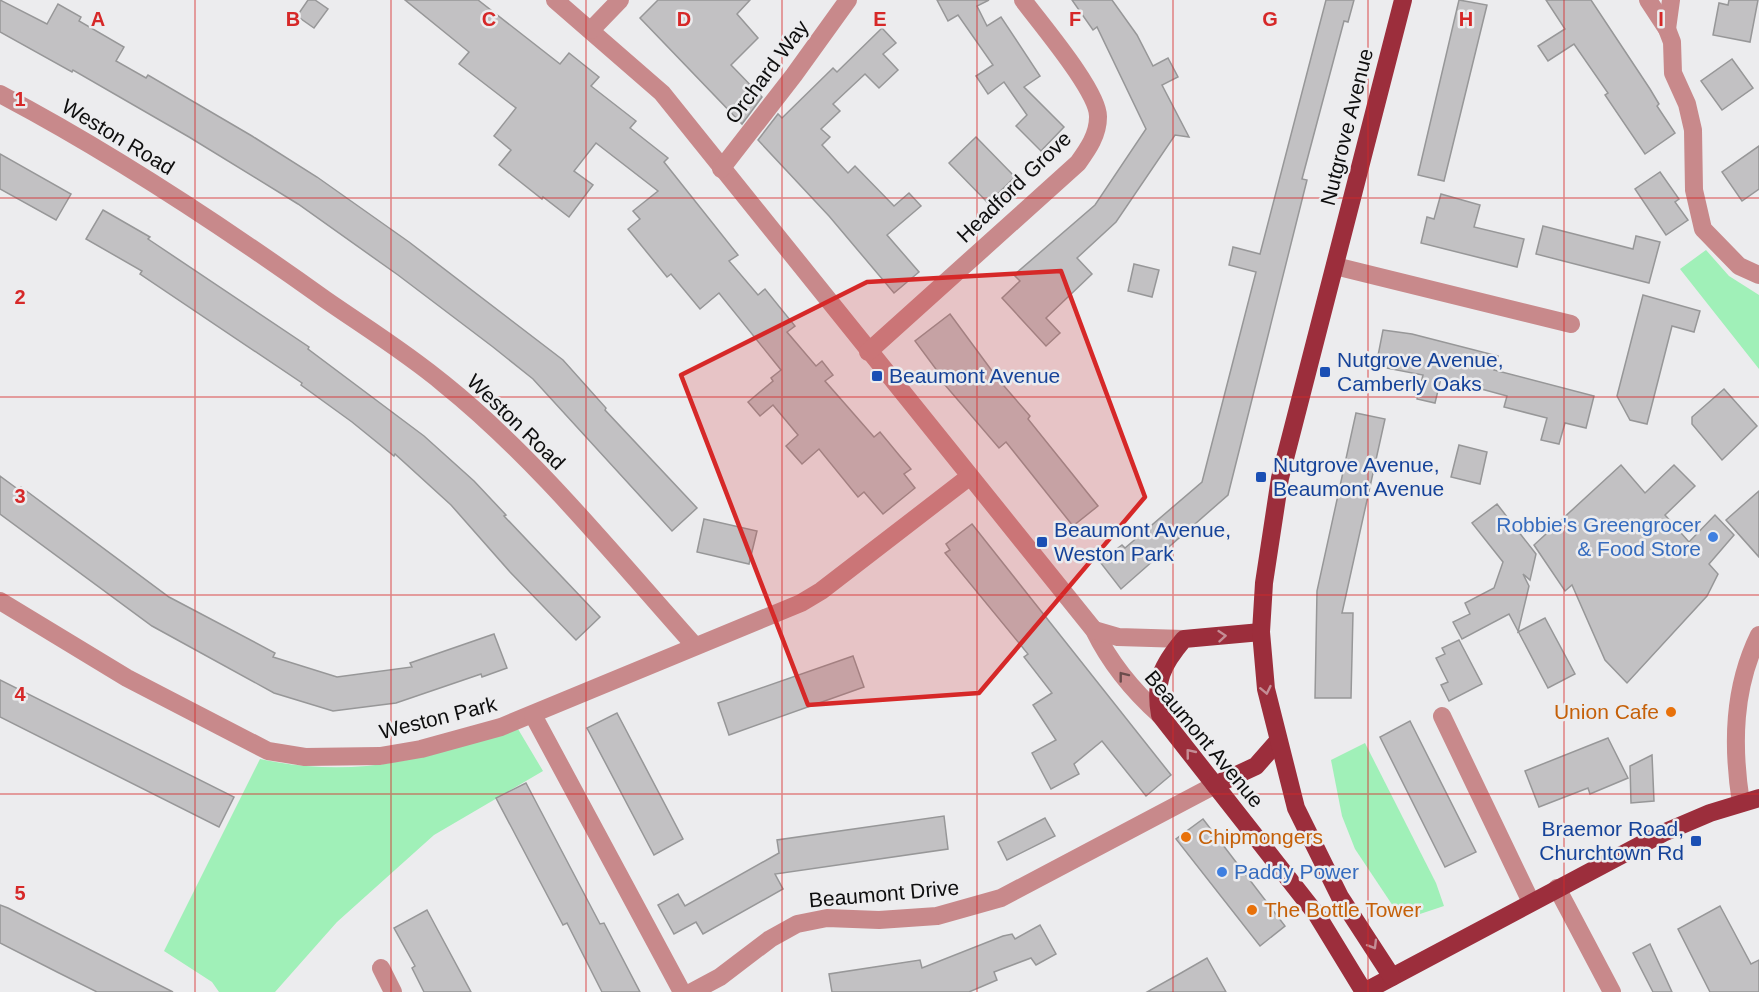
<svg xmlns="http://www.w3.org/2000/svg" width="1759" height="992" font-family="Helvetica,sans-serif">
<rect width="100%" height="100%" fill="#ececee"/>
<g fill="#a0f0b8">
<path d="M 1706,250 L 1729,276 L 1759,295 L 1759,369 L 1680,269 Z"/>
<path d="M 518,729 L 543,771 L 434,835 L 337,922 L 275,992 L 219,992 L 212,982 L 164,951 L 260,759 C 360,780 425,758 518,729 Z"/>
<path d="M 1365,743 L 1436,883 L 1444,906 L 1408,918 L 1397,912 L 1355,849 L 1342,816 L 1331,760 Z"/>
</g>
<g fill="#c2c1c3" stroke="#979798" stroke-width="1.5">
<path d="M 0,0 L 47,24 L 58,4 L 81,17 L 79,21 L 124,47 L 116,61 L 146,78 L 148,75 L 252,136 L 317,177 L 409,242 L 563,360 L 606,408 L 605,410 L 697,508 L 672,531 L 533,379 L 493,347 L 398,275 L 298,204 L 189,137 L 73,70 L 72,72 L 0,32 Z"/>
<path d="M 308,0 L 315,0 L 328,9 L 314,28 L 297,16 Z"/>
<path d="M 405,0 L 478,0 L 560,64 L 569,53 L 599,77 L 591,86 L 636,121 L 630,128 L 668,158 L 664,162 L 738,255 L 729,261 L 758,295 L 765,289 L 795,326 L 787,332 L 816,366 L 822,361 L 833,375 L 825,381 L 874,437 L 880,432 L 899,455 L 911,469 L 904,474 L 915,488 L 883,514 L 864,492 L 858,497 L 819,449 L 802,464 L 786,446 L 798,435 L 773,405 L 760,416 L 748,402 L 773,381 L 771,378 L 781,370 L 719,293 L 700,309 L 671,274 L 667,277 L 628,229 L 640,219 L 633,211 L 658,191 L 596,143 L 574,171 L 593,185 L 569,217 L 543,197 L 542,199 L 499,165 L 511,150 L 494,136 L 516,108 L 459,64 L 469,52 Z"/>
<path d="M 658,0 L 750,0 L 737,14 L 758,38 L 731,65 L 762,97 L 742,124 L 640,18 Z"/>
<path d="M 937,0 L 989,0 L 977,6 L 987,26 L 1001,17 L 1040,76 L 1024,87 L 1064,127 L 1041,151 L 1016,126 L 1027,115 L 1004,82 L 988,94 L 976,76 L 993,65 L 958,15 L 948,21 Z"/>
<path d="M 1072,0 L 1112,0 L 1137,35 L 1153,66 L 1168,58 L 1178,77 L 1162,85 L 1189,137 L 1175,135 L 1116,222 L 1077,258 L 1092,274 L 1046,318 L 1060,333 L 1046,346 L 1002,298 L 1020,281 L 1014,275 L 1095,205 L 1146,129 L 1097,27 L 1093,30 Z"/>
<path d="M 1326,0 L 1354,0 L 1348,22 L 1344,21 L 1302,179 L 1307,180 L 1228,495 L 1121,589 L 1100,562 L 1122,545 L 1125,548 L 1202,482 L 1256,272 L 1229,265 L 1233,247 L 1260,254 Z"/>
<path d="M 1459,0 L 1487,5 L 1444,181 L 1418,175 Z"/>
<path d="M 1546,0 L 1591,0 L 1650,89 L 1659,104 L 1657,106 L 1675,133 L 1645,154 L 1605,95 L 1608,93 L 1574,44 L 1548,61 L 1538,46 L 1565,29 Z"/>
<path d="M 1729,0 L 1758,0 L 1750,42 L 1713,35 L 1719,3 L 1728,5 Z"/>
<path d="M 882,28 L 896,43 L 883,54 L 898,70 L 879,88 L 865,74 L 833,104 L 840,111 L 821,129 L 830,137 L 822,145 L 848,173 L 855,166 L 894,206 L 909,193 L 921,206 L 887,235 L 919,272 L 894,293 L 829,216 L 758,140 L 778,114 L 782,118 L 833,68 L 837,72 Z"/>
<path d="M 1732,59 L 1753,88 L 1722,110 L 1701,81 Z"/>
<path d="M 976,137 L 1015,177 L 988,203 L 949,163 Z"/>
<path d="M 1759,146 L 1759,189 L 1742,201 L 1722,172 Z"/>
<path d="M 0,154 L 71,194 L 56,220 L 0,189 Z"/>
<path d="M 1660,172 L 1679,199 L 1675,202 L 1688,220 L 1666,235 L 1635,189 Z"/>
<path d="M 1441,194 L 1480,205 L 1474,227 L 1524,239 L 1517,267 L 1421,243 L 1427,217 L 1434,219 Z"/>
<path d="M 103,210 L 150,237 L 148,239 L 309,347 L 308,349 L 424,436 L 474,481 L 506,515 L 504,516 L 600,617 L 576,640 L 510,572 L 451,505 L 395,454 L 394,456 L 352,422 L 301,385 L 302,383 L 140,274 L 142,271 L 86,239 Z"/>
<path d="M 1543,226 L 1633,249 L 1636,236 L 1660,242 L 1649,283 L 1536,254 Z"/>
<path d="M 1134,264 L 1159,270 L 1152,297 L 1128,291 Z"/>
<path d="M 1643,295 L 1700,311 L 1694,332 L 1672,326 L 1647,424 L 1630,420 L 1617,396 Z"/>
<path d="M 950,314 L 998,379 L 1030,416 L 1028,419 L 1098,506 L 1073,526 L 1006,442 L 999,448 L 945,385 L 947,384 L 915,341 Z"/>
<path d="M 1383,330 L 1412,334 L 1498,356 L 1494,370 L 1594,396 L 1586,428 L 1565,423 L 1559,444 L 1541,440 L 1547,418 L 1504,407 L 1507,396 L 1441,378 L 1435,403 L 1417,399 L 1423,375 L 1376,366 Z"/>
<path d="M 1724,389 L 1757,426 L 1722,460 L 1692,424 L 1692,417 Z"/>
<path d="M 1356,413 L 1385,419 L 1342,613 L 1353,613 L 1351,698 L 1315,698 L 1317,591 Z"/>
<path d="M 1459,445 L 1487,452 L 1480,484 L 1451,477 Z"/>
<path d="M 1621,465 L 1645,493 L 1674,465 L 1695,486 L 1665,515 L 1689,542 L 1715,515 L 1734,535 L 1709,564 L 1718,574 L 1707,596 L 1627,683 L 1605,660 L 1572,585 L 1565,591 L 1534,545 Z"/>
<path d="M 0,476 L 19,490 L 21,487 L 169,597 L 275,653 L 273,657 L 337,677 L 412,667 L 410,663 L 494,634 L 507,668 L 482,677 L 481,674 L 396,703 L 333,711 L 274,693 L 152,626 L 0,514 Z"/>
<path d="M 1759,491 L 1759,557 L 1726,520 Z"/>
<path d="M 1497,504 L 1536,554 L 1530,580 L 1523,574 L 1529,586 L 1518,632 L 1545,618 L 1575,674 L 1548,688 L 1509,614 L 1462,639 L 1453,622 L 1470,614 L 1465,603 L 1494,588 L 1503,562 L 1472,523 Z"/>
<path d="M 704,519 L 757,531 L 749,564 L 697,552 Z"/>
<path d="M 972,524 L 1171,775 L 1146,796 L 1102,741 L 1074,764 L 1079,774 L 1051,789 L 1032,753 L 1056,740 L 1033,705 L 1052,693 L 1024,657 L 1028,654 L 945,553 L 950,550 L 946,544 Z"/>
<path d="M 1459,640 L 1482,684 L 1449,701 L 1441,685 L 1448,682 L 1436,658 L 1445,654 L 1442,648 Z"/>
<path d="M 853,656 L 864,687 L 729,735 L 718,703 Z"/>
<path d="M 0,680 L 234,797 L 219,827 L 0,717 Z"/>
<path d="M 617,713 L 683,839 L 654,855 L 587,728 Z"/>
<path d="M 1410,721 L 1476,852 L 1445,867 L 1380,737 Z"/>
<path d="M 1608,738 L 1628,778 L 1590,794 L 1588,788 L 1539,807 L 1525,771 Z"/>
<path d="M 1652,755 L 1654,801 L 1631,803 L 1630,766 Z"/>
<path d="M 526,783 L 600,924 L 604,923 L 640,992 L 602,992 L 567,923 L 563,925 L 496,798 Z"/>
<path d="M 944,816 L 948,849 L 775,874 L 783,889 L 703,934 L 696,922 L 674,934 L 658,905 L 678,894 L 685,906 L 779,853 L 777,840 Z"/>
<path d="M 1045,818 L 1055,836 L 1007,860 L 998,842 Z"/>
<path d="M 1203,819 L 1285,926 L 1260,946 L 1176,839 Z"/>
<path d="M 0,905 L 8,908 L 173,992 L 97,992 L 59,973 L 0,943 Z"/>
<path d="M 1720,906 L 1751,964 L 1759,960 L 1759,992 L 1710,992 L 1678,929 Z"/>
<path d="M 427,910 L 435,925 L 471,992 L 424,992 L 412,968 L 415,966 L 394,928 Z"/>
<path d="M 1040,925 L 1056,954 L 1036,965 L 1031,958 L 994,972 L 997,980 L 969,992 L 832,992 L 829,974 L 920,960 L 922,968 L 1003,936 L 1012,934 L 1015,939 Z"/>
<path d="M 1650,944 L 1672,992 L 1653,992 L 1633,953 Z"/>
<path d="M 1207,958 L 1226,992 L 1147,992 L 1181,973 Z"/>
</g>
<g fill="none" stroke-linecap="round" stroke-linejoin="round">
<g stroke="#c8898b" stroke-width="18">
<path d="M 555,0 L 662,93 L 1094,630 C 1110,663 1132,690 1160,715"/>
<path d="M 1648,0 L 1667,29 L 1672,42 L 1673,73 L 1687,104 L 1693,130 L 1694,190 L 1703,229 L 1739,266 L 1759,275"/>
<path d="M 1667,29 L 1671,0"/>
<path d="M 591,30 L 620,0"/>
<path d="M 0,94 C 114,154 221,225 326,300 C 365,327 407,353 444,384 C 535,457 617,559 695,646"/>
<path d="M 721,169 L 794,75 L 848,0"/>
<path d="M 1335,266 L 1571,324"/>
<path d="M 868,352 L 1078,163 C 1088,149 1098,135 1098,117 C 1099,92 1040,23 1023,0"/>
<path d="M 0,601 L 127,678 L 268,751 L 305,757 L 380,756 L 421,749 L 501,727 L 801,603 L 821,591 L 969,477"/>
<path d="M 1094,630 L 1118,637 L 1184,639"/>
<path d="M 533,715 L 682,992"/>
<path d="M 1442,716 L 1531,902"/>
<path d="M 1741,803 C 1732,745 1733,688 1759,635"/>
<path d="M 1557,888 L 1612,992"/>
<path d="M 381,968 L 393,992"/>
<path d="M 692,992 L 720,977 L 770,939 L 797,924 L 827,918 L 879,920 L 937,916 L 1001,898 L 1215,785"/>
</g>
<g stroke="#9c2e3c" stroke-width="18">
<path d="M 1261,632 L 1184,639 C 1162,665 1154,681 1160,715 L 1317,915 L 1364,992 L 1663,833 L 1710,813 L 1759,798"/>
<path d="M 1215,785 L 1256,766 L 1278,741"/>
<path d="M 1392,977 L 1340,897 L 1296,808 L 1266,689 L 1261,632 L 1264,583 L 1280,478 L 1403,0"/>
</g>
</g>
<defs><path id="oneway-chevron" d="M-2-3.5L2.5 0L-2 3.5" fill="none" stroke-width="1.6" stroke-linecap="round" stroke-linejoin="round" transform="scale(1.5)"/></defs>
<g stroke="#c48d95">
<use href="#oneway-chevron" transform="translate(1222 636) rotate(-5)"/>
<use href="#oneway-chevron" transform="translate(1266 690) rotate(78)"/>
<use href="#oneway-chevron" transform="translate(1190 753) rotate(-129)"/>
<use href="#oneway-chevron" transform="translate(1373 945) rotate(59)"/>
</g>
<use stroke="#6b4c4c" href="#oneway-chevron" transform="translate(1123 676) rotate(-128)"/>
<path fill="#d62828" fill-opacity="0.2" stroke="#d62828" stroke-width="4.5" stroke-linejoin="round" d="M 1061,271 L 1145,497 L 979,693 L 808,705 L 681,375 L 867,282 Z"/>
<path fill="none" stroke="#d62828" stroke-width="1.5" stroke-opacity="0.55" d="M 195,0 L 195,992M 391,0 L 391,992M 586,0 L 586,992M 782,0 L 782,992M 977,0 L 977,992M 1173,0 L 1173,992M 1368,0 L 1368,992M 1564,0 L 1564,992M 0,198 L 1759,198M 0,397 L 1759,397M 0,595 L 1759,595M 0,794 L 1759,794"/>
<g fill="#1a4fb4" stroke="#ececee" stroke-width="2">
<rect x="1319" y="366" width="12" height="12" rx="3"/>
<rect x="871" y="370" width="12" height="12" rx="3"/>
<rect x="1255" y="471" width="12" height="12" rx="3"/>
<rect x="1036" y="536" width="12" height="12" rx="3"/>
<rect x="1690" y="835" width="12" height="12" rx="3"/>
</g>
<g fill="#3f7fe0" stroke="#ececee" stroke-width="2">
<circle cx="1713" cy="537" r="6"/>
<circle cx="1222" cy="872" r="6"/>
</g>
<g fill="#e8710a" stroke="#ececee" stroke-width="2">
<circle cx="1671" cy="712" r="6"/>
<circle cx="1186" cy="837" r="6"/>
<circle cx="1252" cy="910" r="6"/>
</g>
<g text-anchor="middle" stroke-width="5" stroke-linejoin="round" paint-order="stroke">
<g font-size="21" fill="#0e0e0e" stroke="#ececee">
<text transform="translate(767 72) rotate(-53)" y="7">Orchard Way</text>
<text transform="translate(1347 127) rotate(-76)" y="7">Nutgrove Avenue</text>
<text transform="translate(118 137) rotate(31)" y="7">Weston Road</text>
<text transform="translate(1014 187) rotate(-44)" y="7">Headford Grove</text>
<text transform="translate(516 422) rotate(44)" y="7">Weston Road</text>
<text transform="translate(438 718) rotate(-14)" y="7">Weston Park</text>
<text transform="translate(1204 739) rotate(50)" y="7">Beaumont Avenue</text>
<text transform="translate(884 894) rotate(-5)" y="7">Beaumont Drive</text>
</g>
<g font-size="21" fill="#164399" stroke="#ececee" text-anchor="start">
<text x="1337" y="367">Nutgrove Avenue,<tspan x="1337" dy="24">Camberly Oaks</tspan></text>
<text x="889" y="383">Beaumont Avenue</text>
<text x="1273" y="472">Nutgrove Avenue,<tspan x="1273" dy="24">Beaumont Avenue</tspan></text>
<text x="1054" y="537">Beaumont Avenue,<tspan x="1054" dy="24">Weston Park</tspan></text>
<text x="1684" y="836" text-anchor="end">Braemor Road,<tspan x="1684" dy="24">Churchtown Rd</tspan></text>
</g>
<g font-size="21" fill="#366cbe" stroke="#ececee" text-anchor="end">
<text x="1701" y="532">Robbie's Greengrocer<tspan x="1701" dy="24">&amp; Food Store</tspan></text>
<text x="1234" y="879" text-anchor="start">Paddy Power</text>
</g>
<g font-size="21" fill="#c56008" stroke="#ececee" text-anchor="start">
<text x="1659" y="719" text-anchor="end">Union Cafe</text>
<text x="1198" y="844">Chipmongers</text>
<text x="1264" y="917">The Bottle Tower</text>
</g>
</g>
<g font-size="20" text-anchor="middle" font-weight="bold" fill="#d62828" stroke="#ececee" stroke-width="5" stroke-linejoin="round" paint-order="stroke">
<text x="98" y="26">A</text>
<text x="293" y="26">B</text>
<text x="489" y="26">C</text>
<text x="684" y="26">D</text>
<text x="880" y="26">E</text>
<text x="1075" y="26">F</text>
<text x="1270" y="26">G</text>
<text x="1466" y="26">H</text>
<text x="1661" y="26">I</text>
<text x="20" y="106">1</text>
<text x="20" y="304">2</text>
<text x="20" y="503">3</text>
<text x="20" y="701">4</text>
<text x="20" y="900">5</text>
</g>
</svg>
